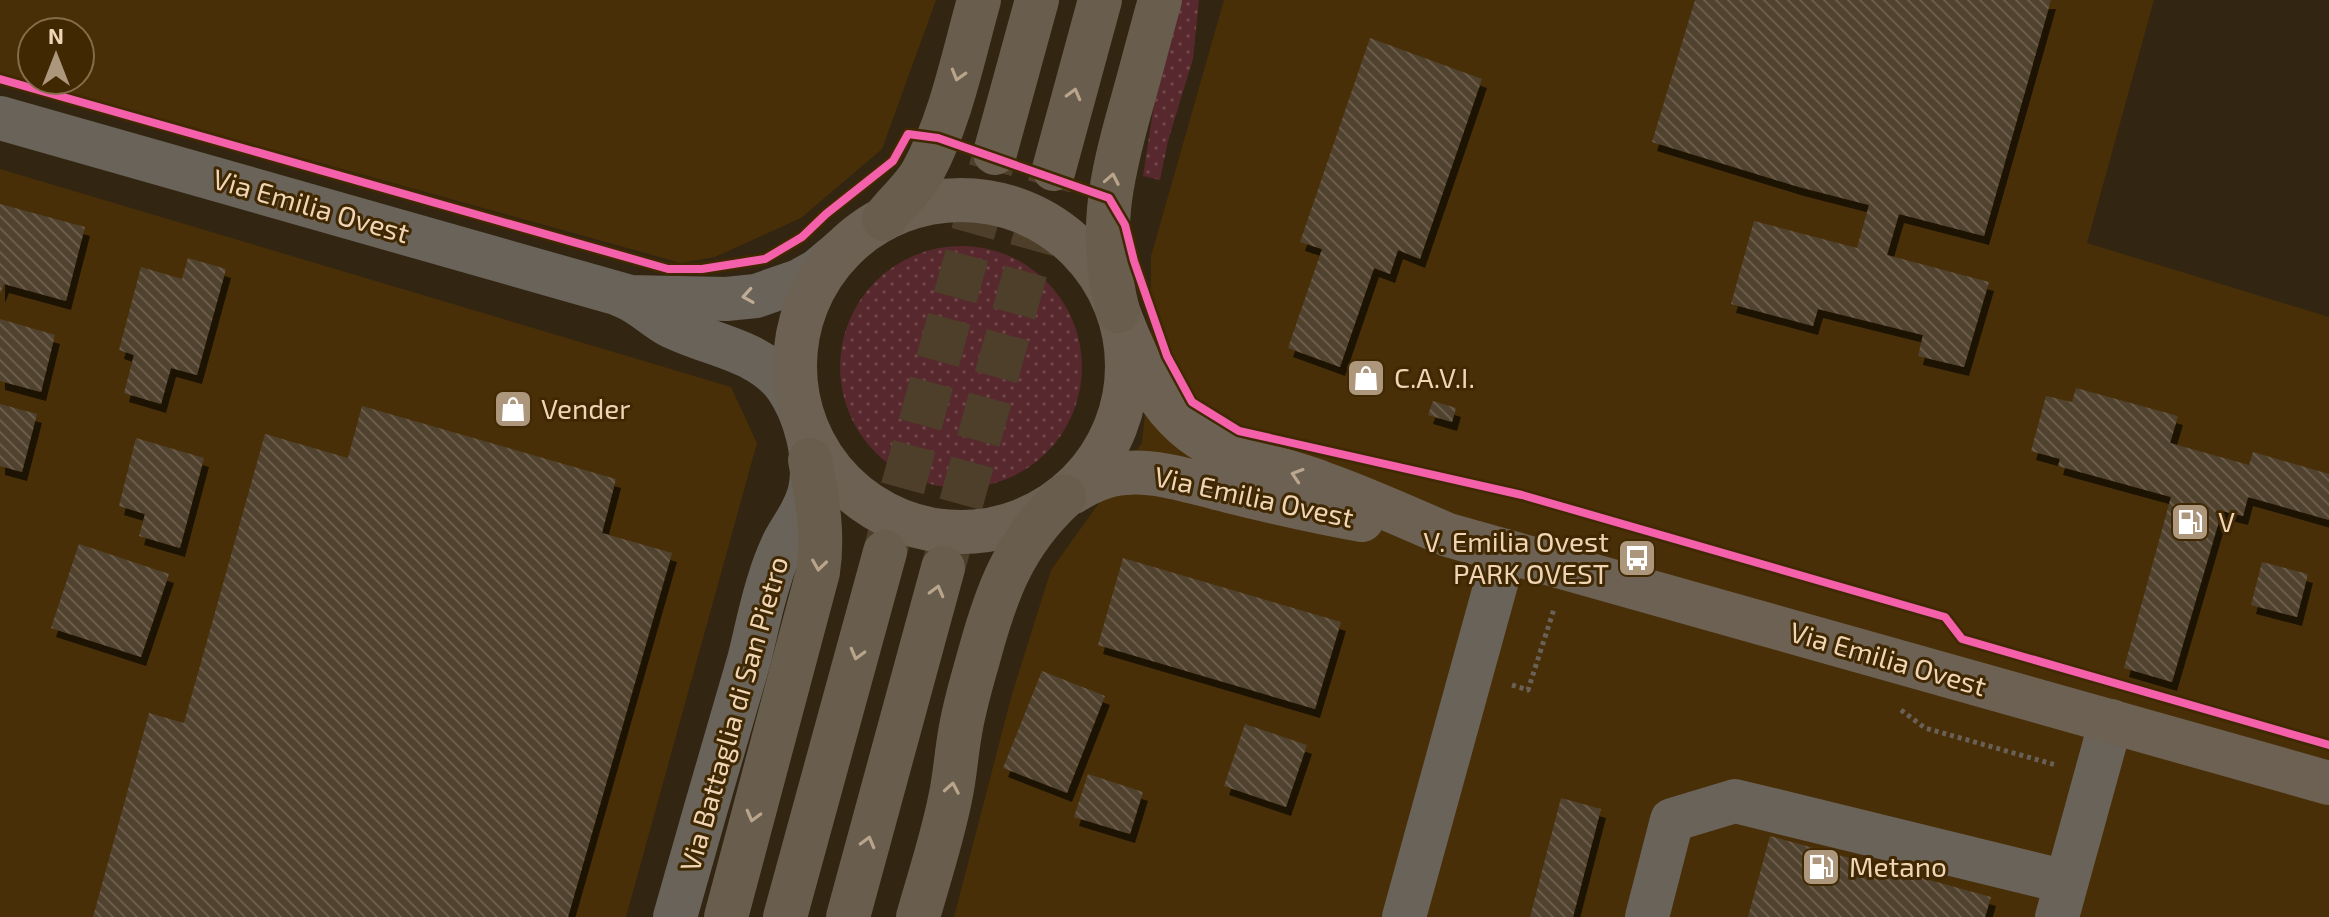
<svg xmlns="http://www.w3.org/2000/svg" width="2329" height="917" font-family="'Exo 2',sans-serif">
<defs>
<pattern id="grass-dots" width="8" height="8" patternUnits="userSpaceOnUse" patternTransform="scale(2)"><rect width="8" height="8" fill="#57282d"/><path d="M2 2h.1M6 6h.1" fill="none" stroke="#6f4649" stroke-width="1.8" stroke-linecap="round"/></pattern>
<pattern id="building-back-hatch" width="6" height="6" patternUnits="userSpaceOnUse" patternTransform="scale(2)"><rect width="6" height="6" fill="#50422d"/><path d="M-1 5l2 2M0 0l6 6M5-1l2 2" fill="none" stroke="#6a5c49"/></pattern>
<filter id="shadow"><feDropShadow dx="5" dy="9" stdDeviation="0" flood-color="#0009"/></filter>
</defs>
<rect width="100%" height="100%" fill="#322511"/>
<g fill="#482f08" fill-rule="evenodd">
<path d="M 0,0 L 936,0 L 882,149 L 801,218 L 715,257 L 681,263 L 0,74 ZM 32,32 L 80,32 L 80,80 L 32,80 Z"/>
<path d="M 1224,0 L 2154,0 L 2087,243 L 2329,317 L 2329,917 L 954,917 L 1012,694 L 1051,570 L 1142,443 L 1151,354 L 1151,256 Z"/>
<path d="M 0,169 L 731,387 L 757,443 L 626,917 L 0,917 Z"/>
</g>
<g fill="url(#grass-dots)">
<path d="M 1177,0 L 1199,0 L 1193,59 L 1168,141 L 1160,180 L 1143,176 L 1153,111 Z"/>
<circle cx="961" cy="367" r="121"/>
</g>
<g fill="url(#building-back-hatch)" filter="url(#shadow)">
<path d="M 1695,0 L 2051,0 L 1984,236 L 1899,214 L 1887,255 L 1989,282 L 1964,367 L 1918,356 L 1923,335 L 1818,309 L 1813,326 L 1731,304 L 1754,221 L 1857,248 L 1869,205 L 1799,187 L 1652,142 Z"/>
<path d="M 1370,38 L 1482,79 L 1420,259 L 1398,250 L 1390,274 L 1374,268 L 1340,367 L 1288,348 L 1322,249 L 1300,242 Z"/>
<path d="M 0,204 L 85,227 L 66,301 L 4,284 L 0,294 Z"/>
<path d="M 188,258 L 226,269 L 197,375 L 171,368 L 161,404 L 124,393 L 134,355 L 119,350 L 141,267 L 182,279 Z"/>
<path d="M 0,319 L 55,335 L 41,392 L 0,381 Z"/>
<path d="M 2076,388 L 2178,416 L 2170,443 L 2249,465 L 2253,452 L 2329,474 L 2329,520 L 2248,497 L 2243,516 L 2222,511 L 2172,682 L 2124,668 L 2171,497 L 2058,466 L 2060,459 L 2031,451 L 2046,396 L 2072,402 Z"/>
<path d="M 1433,401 L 1456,408 L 1452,422 L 1428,415 Z"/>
<path d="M 0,404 L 37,414 L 22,472 L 0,466 Z"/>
<path d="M 362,406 L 616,479 L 602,533 L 672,553 L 568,917 L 93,917 L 149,713 L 184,723 L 265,434 L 348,458 Z"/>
<path d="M 136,438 L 204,458 L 180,548 L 139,536 L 145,514 L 119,506 Z"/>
<path d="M 79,544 L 169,574 L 141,657 L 51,628 Z"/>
<path d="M 1123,558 L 1341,622 L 1315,709 L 1098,645 Z"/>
<path d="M 2262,562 L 2308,574 L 2297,617 L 2251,605 Z"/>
<path d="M 1042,671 L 1105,696 L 1067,793 L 1003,768 Z"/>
<path d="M 1245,724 L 1307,745 L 1286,807 L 1224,786 Z"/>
<path d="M 1088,774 L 1143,792 L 1130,834 L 1074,817 Z"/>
<path d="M 1561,798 L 1601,809 L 1573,917 L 1530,917 Z"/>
<path d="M 1770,836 L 1991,897 L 1985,917 L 1748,917 Z"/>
</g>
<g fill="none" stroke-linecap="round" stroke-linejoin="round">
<g stroke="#4e3f2a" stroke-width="44" stroke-dasharray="44 22" stroke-linecap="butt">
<path d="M 885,552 L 995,153"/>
<path d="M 943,568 L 1054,169"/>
</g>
<g stroke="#696157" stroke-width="5" stroke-dasharray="4 4" stroke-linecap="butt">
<path d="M 1512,685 L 1528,690 L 1554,609"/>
<path d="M 1901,710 L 1925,728 L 2056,765"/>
</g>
<g stroke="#6a6359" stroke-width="44">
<path d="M 0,118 L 630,297 L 726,299 L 756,296 L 799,281 L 817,271 L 842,250"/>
<path d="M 623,296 C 641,303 653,316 669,325 C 707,345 759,349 786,386 C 805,413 817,457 810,490 C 806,511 792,526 783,544 C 778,555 773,567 770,578 C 761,605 756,633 749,660 C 724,746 699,831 675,917"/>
<path d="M 1404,917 L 1505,551"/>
<path d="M 1647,917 L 1672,820 L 1735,801 L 2066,882"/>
<path d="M 2057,917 L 2111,721"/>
</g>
<g stroke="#6c6153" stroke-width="44">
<circle cx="961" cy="366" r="166"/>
<path d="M 1118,311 C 1138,364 1162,422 1217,447 C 1251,463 1287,470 1322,483 C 1365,498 1406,517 1448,535 L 2329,783"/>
<path d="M 1073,492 C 1089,482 1105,474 1125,473 C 1159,470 1195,483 1229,491 C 1273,502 1317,512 1362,520"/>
</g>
<g stroke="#695d4d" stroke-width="44">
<path d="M 995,153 L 1037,0"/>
<path d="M 1054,169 L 1100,0"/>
<path d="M 884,219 C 896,202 913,190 923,171 C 951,119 963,57 979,0"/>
<path d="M 1118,311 C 1098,234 1110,181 1131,106 C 1141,71 1150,35 1160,0"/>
<path d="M 726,917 L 818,572 C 824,533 817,498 810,460"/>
<path d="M 785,917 L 885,552"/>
<path d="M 848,917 L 943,568"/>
<path d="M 918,917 C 929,878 942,839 950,799 C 955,777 956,755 960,733 C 964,707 972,681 979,656 C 996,593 1014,543 1064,497"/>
</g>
<defs>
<path id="cycleway" d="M 0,79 L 668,269 L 702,269 L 765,259 L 802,237 L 826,214 L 893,161 L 908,134 L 938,138 L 1109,198 L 1125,225 L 1134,261 L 1167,356 L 1192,402 L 1239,431 L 1522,495 L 1945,617 L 1962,639 L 2329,745"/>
</defs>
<use href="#cycleway" stroke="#402803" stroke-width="13"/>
<use href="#cycleway" stroke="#f560ab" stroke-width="8"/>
</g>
<defs><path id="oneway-chevron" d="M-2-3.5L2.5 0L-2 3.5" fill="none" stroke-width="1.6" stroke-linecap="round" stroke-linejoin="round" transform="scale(2)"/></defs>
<g stroke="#b9a58b">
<use href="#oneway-chevron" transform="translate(958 75) rotate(106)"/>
<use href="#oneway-chevron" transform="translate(1074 94) rotate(-75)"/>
<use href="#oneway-chevron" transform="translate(1112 179) rotate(-79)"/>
<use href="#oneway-chevron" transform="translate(819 565) rotate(98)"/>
<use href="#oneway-chevron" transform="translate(937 591) rotate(-75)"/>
<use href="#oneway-chevron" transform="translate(857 654) rotate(105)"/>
<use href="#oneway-chevron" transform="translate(952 788) rotate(-80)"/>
<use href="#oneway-chevron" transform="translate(753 816) rotate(105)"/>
<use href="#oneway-chevron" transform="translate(868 842) rotate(-75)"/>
</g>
<use stroke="#c0ad95" href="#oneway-chevron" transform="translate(748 296) rotate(171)"/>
<use stroke="#bba78e" href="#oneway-chevron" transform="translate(1297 475) rotate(-162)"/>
<defs>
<symbol id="shop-square" viewBox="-11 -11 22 22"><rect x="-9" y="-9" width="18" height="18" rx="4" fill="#ad977c" stroke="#402803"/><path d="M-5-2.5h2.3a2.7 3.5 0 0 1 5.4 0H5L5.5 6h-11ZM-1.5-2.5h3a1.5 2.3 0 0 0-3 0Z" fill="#fff"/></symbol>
<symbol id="fuel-square" viewBox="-11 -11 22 22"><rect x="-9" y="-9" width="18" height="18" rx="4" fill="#ad977c" stroke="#402803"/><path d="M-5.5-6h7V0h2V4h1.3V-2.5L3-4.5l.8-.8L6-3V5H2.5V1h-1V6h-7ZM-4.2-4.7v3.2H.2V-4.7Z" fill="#fff"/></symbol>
<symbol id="bus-square" viewBox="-11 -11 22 22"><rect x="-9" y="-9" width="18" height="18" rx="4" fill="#ad977c" stroke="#402803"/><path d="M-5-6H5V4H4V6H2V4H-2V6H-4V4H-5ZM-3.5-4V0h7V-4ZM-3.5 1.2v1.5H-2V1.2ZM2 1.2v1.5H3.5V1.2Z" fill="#fff"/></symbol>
</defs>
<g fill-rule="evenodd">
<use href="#shop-square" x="1344" y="356" width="44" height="44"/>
<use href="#shop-square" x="491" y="387" width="44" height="44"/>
<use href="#fuel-square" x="2168" y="500" width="44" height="44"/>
<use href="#bus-square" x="1615" y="536" width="44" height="44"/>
<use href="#fuel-square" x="1799" y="845" width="44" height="44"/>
</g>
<g text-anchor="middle" stroke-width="6" stroke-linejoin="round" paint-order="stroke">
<g font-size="28" fill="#efd5b5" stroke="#402803">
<text transform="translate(311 206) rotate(16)" y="10">Via Emilia Ovest</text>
<text transform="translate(1254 497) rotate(12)" y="10">Via Emilia Ovest</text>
<text transform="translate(1888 659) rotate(16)" y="10">Via Emilia Ovest</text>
<text transform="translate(734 714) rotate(-74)" y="10">Via Battaglia di San Pietro</text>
</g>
<g font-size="28" fill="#efd5b5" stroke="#402803" text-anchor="start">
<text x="1394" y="388">C.A.V.I.</text>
<text x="541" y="419">Vender</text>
<text x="2218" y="532">V</text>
<text x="1609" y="552" text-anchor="end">V. Emilia Ovest<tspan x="1609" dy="32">PARK OVEST</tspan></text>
<text x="1849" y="877">Metano</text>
</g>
</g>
<g transform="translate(56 56)"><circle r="38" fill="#402803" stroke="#866d4a" stroke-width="2"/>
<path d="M0-6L14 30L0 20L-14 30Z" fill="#ad977c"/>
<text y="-12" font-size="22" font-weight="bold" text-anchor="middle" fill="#efd5b5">N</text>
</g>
</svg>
